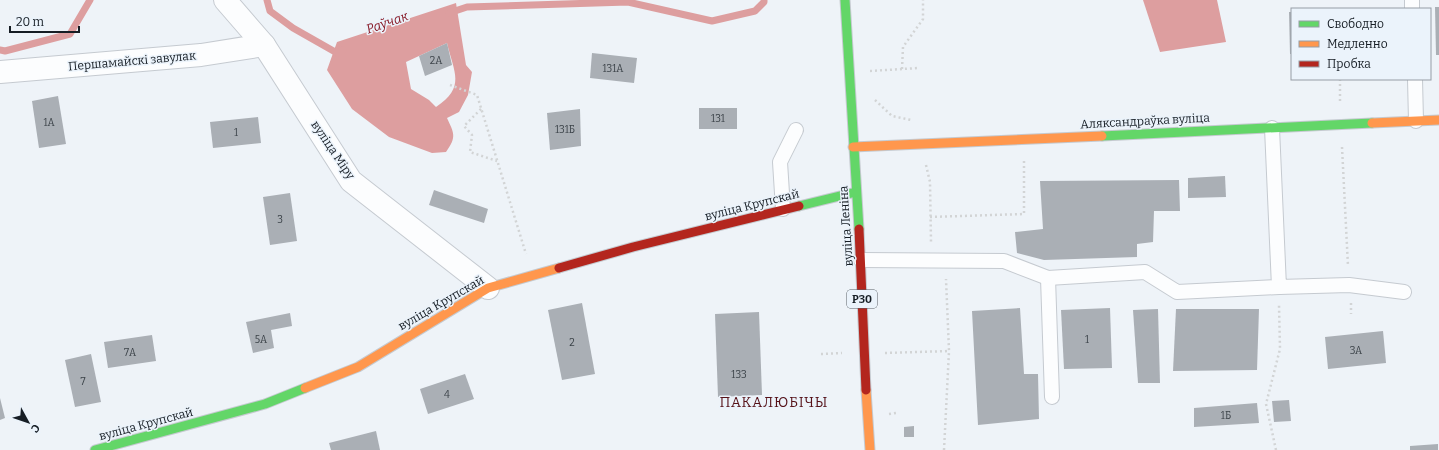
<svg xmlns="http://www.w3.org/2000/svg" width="1439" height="450" font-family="Bitter,serif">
<rect width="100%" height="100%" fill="#eef3f8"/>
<g fill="#dd9e9f" fill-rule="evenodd">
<path d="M 1143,0 L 1217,0 L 1226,42 L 1160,52 Z"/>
<path d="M 456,3 L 466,65 L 472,72 L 468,95 L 459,112 L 447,118 C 454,133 457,137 446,152 L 432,153 L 389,137 L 352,109 L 327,70 L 337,42 ZM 447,43 C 454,73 466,87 436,107 L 429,100 L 411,89 L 406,62 Z"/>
</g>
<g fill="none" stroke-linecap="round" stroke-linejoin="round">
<g stroke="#dd9e9f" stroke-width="7">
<path d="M 267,0 L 270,11 L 293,28 L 337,53 L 343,50"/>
<path d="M 449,13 L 467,7 L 628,2 L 712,21 L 755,11 L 764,2 L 764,0"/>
<path d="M 0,50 L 5,51 L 70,34 L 90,0"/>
</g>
</g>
<g fill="#aaafb5">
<path d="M 1435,7 L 1439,7 L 1439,55 L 1436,55 Z"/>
<path d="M 1289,12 L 1292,12 L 1292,54 L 1290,54 Z"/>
<path d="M 447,43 L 452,65 L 425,76 L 419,56 Z"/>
<path d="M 592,53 L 637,58 L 634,83 L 590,78 Z"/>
<path d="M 58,96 L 66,144 L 39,148 L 32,101 Z"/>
<rect x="699" y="108" width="38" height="21"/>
<path d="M 580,109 L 581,146 L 550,150 L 547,113 Z"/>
<path d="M 258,117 L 261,143 L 213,148 L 210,122 Z"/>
<path d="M 1225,176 L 1226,197 L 1188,198 L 1188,178 Z"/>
<path d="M 1179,180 L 1180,211 L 1154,211 L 1153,242 L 1137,244 L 1137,257 L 1044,260 L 1017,253 L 1015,232 L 1043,229 L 1040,181 Z"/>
<path d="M 434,190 L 488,209 L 484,223 L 429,205 Z"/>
<path d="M 290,193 L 297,241 L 270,245 L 263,197 Z"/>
<path d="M 582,303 L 595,374 L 562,380 L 548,310 Z"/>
<path d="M 1020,308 L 1024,374 L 1038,374 L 1039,419 L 978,425 L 972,311 Z"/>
<path d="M 1110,308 L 1112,368 L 1064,369 L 1061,310 Z"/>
<path d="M 1158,309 L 1160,383 L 1138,383 L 1133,310 Z"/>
<path d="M 1176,309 L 1259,309 L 1257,370 L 1173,371 Z"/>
<path d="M 759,312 L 762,395 L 718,397 L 715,314 Z"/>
<path d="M 290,313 L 292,326 L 271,330 L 274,348 L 253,353 L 246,322 Z"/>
<path d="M 1383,331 L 1386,363 L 1328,369 L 1325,337 Z"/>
<path d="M 152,335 L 156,361 L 108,368 L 104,342 Z"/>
<path d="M 91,354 L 101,402 L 75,407 L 65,360 Z"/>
<path d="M 465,374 L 474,399 L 428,414 L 420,389 Z"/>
<path d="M 0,398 L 5,418 L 0,420 Z"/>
<path d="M 1289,400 L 1291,421 L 1274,422 L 1272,401 Z"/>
<path d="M 1257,403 L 1259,423 L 1194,427 L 1194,408 Z"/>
<path d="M 914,426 L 914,437 L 904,437 L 904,427 Z"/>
<path d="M 376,431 L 380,450 L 331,450 L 329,443 Z"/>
<path d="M 1438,444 L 1438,450 L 1410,450 L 1410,446 Z"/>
</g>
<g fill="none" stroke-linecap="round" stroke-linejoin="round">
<defs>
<g id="lane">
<path d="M 1412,0 L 1412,9"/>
<path d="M 1415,79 L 1416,121"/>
<path d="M 1272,128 L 1279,287 L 1349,285 L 1404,292"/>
<path d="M 783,209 L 780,162 L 796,130"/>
<path d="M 861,260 L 1004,261 L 1048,278 L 1145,272 L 1177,292 L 1279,287"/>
<path d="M 1048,278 L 1052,397"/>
</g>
<g id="street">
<path d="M 225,0 L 264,45 L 351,181 L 488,288"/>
<path d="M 0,72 L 201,55 L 264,45"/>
</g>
<g id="fast">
<path d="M 845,0 L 859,229"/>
<path d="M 1102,136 L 1372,123"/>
<path d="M 799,206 L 856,192"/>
<path d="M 95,450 L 265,404 L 305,388"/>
</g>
<g id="slow">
<path d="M 1372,123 L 1439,120"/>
<path d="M 853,147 L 1102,136"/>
<path d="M 305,388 L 358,367 L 488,288 L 559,268"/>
<path d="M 866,390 L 870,450"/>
</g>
<g id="jam">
<path d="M 859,229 L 866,390"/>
<path d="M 559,268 L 633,247 L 799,206"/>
</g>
</defs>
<use href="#lane" stroke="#c5cad0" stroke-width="16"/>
<use href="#street" stroke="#c5cad0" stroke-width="24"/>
<use href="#fast" stroke="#c5cad0" stroke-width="11"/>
<use href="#slow" stroke="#c5cad0" stroke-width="11"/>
<use href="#jam" stroke="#c5cad0" stroke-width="11"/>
<g stroke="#d2d4d5" stroke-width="2.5" stroke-dasharray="2 3" stroke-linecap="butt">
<path d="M 902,69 L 903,47 L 923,19 L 923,0"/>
<path d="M 870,71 L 918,68"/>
<path d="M 1340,79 L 1340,102"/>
<path d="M 450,85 L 477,95 L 526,254"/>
<path d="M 875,100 L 892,116 L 911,120"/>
<path d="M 481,109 L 464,126 L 472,135 L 470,152 L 497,161"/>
<path d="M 1342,147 L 1348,266"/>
<path d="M 926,165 L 930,182 L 931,242"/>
<path d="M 930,217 L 1024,214 L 1024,161"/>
<path d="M 1351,303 L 1351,314"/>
<path d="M 885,353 L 949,351"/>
<path d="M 821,354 L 842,353"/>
<path d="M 889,414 L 896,413"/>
<path d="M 944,450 L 949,351 L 946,279"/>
<path d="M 1276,450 L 1266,404 L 1280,349 L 1279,305"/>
</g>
<use href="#lane" stroke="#fcfdfe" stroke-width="14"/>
<use href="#street" stroke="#fcfdfe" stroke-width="22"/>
<use href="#fast" stroke="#63d668" stroke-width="9"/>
<use href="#slow" stroke="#ff974d" stroke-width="9"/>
<use href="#jam" stroke="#b3261e" stroke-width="9"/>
</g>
<g text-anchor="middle" stroke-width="3" stroke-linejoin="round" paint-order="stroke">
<g font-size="10" fill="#3b4248">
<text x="436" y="64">2А</text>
<text x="613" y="72">131А</text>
<text x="718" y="122">131</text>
<text x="49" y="126">1А</text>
<text x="565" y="133">131Б</text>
<text x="236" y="136">1</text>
<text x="280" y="223">3</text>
<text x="261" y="343">5А</text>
<text x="1087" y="343">1</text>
<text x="572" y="346">2</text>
<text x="1356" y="354">3А</text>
<text x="130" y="356">7А</text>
<text x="739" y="378">133</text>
<text x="83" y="385">7</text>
<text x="447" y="398">4</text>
<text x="1226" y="419">1Б</text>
</g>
<rect fill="#ebf3fb" stroke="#565d64" stroke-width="1" x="847" y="290" width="30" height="18" rx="3"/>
<g font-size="11" font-weight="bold" fill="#161d24">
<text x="862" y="303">Р30</text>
</g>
<g font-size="12" fill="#161d24" stroke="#ebf3fb">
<text transform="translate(132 61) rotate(-5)" y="4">Першамайскі завулак</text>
<text transform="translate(1145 121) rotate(-3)" y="4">Аляксандраўка вуліца</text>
<text transform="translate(333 150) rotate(56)" y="4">вуліца Міру</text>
<text transform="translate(752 205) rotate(-14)" y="4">вуліца Крупскай</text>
<text transform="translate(846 226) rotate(-94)" y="4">вуліца Леніна</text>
<text transform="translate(441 303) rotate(-30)" y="4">вуліца Крупскай</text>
<text transform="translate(146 424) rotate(-15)" y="4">вуліца Крупскай</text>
</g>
<g font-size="13" font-style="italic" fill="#891a27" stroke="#ebf3fb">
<text transform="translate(387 22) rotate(-19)" y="5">Раўчак</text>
</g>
<g font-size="14" letter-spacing="1" fill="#561117" stroke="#ebf3fb">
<text x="774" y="407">ПАКАЛЮБІЧЫ</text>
</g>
</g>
<rect x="1291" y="8" width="140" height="72" fill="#ebf3fb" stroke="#969da5"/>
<rect x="1299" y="21" width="20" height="6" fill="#63d668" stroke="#969da5"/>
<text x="1327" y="28" font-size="12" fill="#161d24">Свободно</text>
<rect x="1299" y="41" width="20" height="6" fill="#ff974d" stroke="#969da5"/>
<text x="1327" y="48" font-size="12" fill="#161d24">Медленно</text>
<rect x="1299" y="61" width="20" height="6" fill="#b3261e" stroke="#969da5"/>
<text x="1327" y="68" font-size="12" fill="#161d24">Пробка</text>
<g transform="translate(28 422) rotate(130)" stroke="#ebf3fb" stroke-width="3" paint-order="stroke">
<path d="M0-3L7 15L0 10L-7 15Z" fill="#161d24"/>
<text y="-6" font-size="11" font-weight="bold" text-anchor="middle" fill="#161d24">С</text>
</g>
<path d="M10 26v6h69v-6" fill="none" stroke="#161d24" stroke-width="2"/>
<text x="16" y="26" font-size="12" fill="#161d24" stroke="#ebf3fb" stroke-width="3" paint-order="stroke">20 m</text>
</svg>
